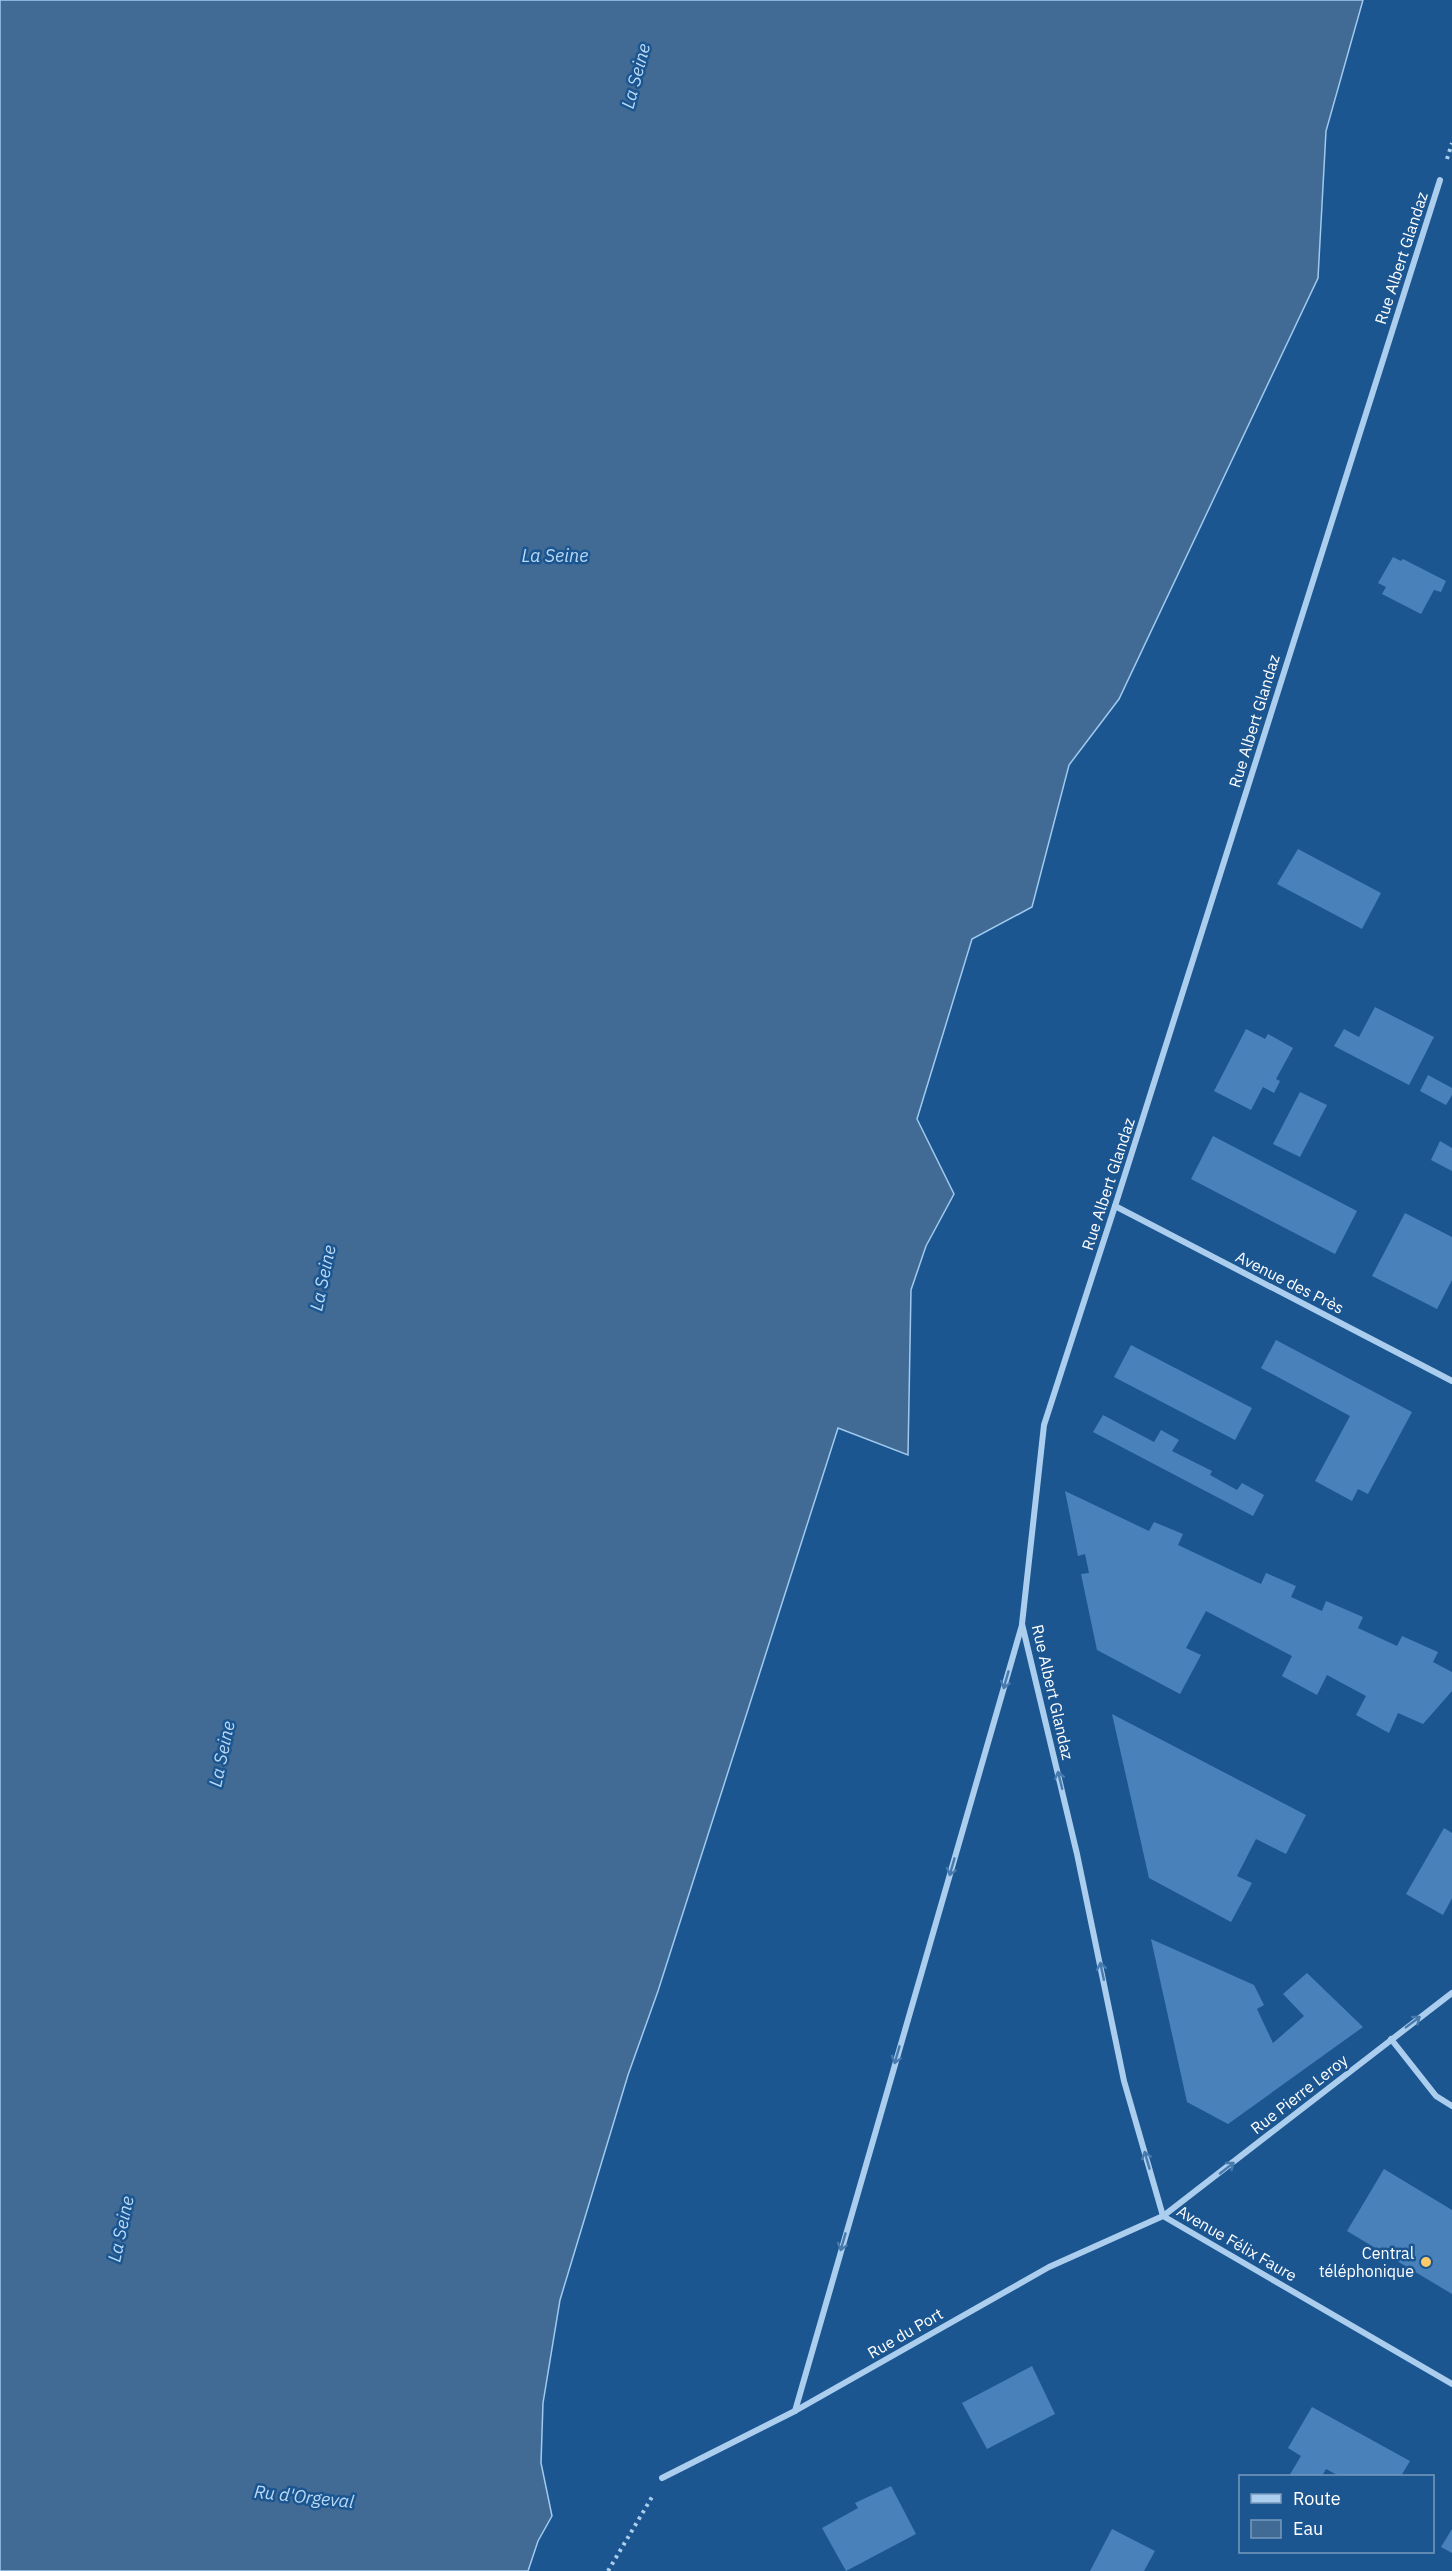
<svg xmlns="http://www.w3.org/2000/svg" width="1452" height="2571" font-family="'IBM Plex Sans',sans-serif">
<rect width="100%" height="100%" fill="#1c5691"/>
<path fill="#416b95" stroke="#9fcaf0" stroke-width="1.5" d="M 0,0 L 1363,0 L 1326,131 L 1318,278 L 1119,699 L 1069,765 L 1032,907 L 972,939 L 917,1119 L 954,1194 L 926,1246 L 911,1290 L 908,1455 L 838,1428 L 658,1991 L 628,2075 L 560,2300 L 543,2403 L 541,2463 L 552,2516 L 538,2541 L 528,2571 L 0,2571 Z"/>
<g fill="#4982ba">
<path d="M 1393,557 L 1401,561 L 1403,559 L 1446,581 L 1441,592 L 1434,590 L 1421,614 L 1382,594 L 1386,587 L 1378,583 Z"/>
<path d="M 1298,849 L 1381,893 L 1362,929 L 1277,884 Z"/>
<path d="M 1375,1007 L 1434,1037 L 1409,1085 L 1334,1046 L 1344,1029 L 1359,1037 Z"/>
<path d="M 1246,1029 L 1265,1039 L 1268,1034 L 1293,1048 L 1276,1079 L 1280,1081 L 1274,1093 L 1263,1087 L 1251,1110 L 1214,1091 Z"/>
<path d="M 1428,1075 L 1452,1088 L 1452,1095 L 1446,1105 L 1420,1091 Z"/>
<path d="M 1300,1092 L 1327,1105 L 1300,1157 L 1273,1144 Z"/>
<path d="M 1213,1136 L 1357,1211 L 1335,1254 L 1191,1179 Z"/>
<path d="M 1440,1141 L 1452,1148 L 1452,1171 L 1431,1160 Z"/>
<path d="M 1405,1213 L 1452,1237 L 1452,1280 L 1437,1309 L 1372,1276 Z"/>
<path d="M 1276,1340 L 1412,1412 L 1368,1494 L 1358,1489 L 1352,1501 L 1315,1481 L 1350,1416 L 1261,1368 Z"/>
<path d="M 1131,1345 L 1252,1408 L 1235,1440 L 1114,1377 Z"/>
<path d="M 1103,1415 L 1154,1442 L 1161,1430 L 1179,1440 L 1172,1451 L 1212,1471 L 1210,1475 L 1237,1490 L 1242,1483 L 1264,1495 L 1253,1516 L 1093,1432 Z"/>
<path d="M 1065,1491 L 1149,1531 L 1154,1522 L 1183,1534 L 1178,1545 L 1261,1584 L 1266,1573 L 1296,1586 L 1291,1597 L 1322,1611 L 1326,1601 L 1363,1617 L 1358,1628 L 1397,1646 L 1402,1636 L 1438,1652 L 1433,1662 L 1452,1672 L 1452,1691 L 1423,1724 L 1398,1713 L 1389,1733 L 1356,1715 L 1366,1696 L 1327,1675 L 1317,1695 L 1282,1676 L 1292,1656 L 1206,1611 L 1186,1648 L 1201,1655 L 1180,1694 L 1097,1650 L 1081,1574 L 1089,1573 L 1085,1554 L 1078,1556 Z"/>
<path d="M 1112,1714 L 1306,1815 L 1286,1854 L 1256,1839 L 1237,1876 L 1252,1883 L 1231,1922 L 1149,1878 Z"/>
<path d="M 1444,1828 L 1452,1833 L 1452,1898 L 1443,1915 L 1406,1894 Z"/>
<path d="M 1151,1939 L 1254,1985 L 1264,2005 L 1257,2009 L 1273,2043 L 1304,2016 L 1283,1994 L 1307,1973 L 1363,2027 L 1228,2124 L 1187,2102 Z"/>
<path d="M 1384,2169 L 1452,2210 L 1452,2294 L 1347,2231 Z"/>
<path d="M 1032,2366 L 1055,2414 L 987,2449 L 962,2403 Z"/>
<path d="M 1312,2407 L 1410,2461 L 1401,2476 L 1339,2476 L 1326,2469 L 1322,2476 L 1289,2476 L 1301,2456 L 1288,2448 Z"/>
<path d="M 891,2486 L 916,2534 L 846,2571 L 822,2528 L 858,2508 L 855,2503 Z"/>
<path d="M 1112,2529 L 1155,2551 L 1144,2571 L 1090,2571 Z"/>
<path d="M 1452,2529 L 1452,2553 L 1441,2547 Z"/>
</g>
<g fill="none" stroke-linecap="round" stroke-linejoin="round">
<g stroke="#acceee" stroke-width="4" stroke-dasharray="3 4.5" stroke-linecap="butt">
<path d="M 1447,159 L 1452,143"/>
<path d="M 608,2571 L 652,2497"/>
</g>
<g stroke="#acceee" stroke-width="6">
<path d="M 1115,1206 L 1452,1381"/>
<path d="M 1391,2039 L 1436,2096 L 1452,2106"/>
<path d="M 1163,2216 L 1124,2081 L 1077,1854 L 1022,1624 L 1044,1425 L 1115,1206 L 1440,180"/>
<path d="M 1163,2216 L 1452,2384"/>
<path d="M 795,2411 L 1022,1625"/>
<path d="M 662,2478 L 795,2411 L 1049,2267 L 1163,2216 L 1452,1993"/>
</g>
</g>
<defs><path id="oneway-shaft" d="M-6 0H5M1.5-3L5.5 0L1.5 3" fill="none" stroke-width="1.6" stroke-linecap="round" stroke-linejoin="round" transform="scale(1.5)"/></defs>
<g stroke="#477aad">
<use href="#oneway-shaft" transform="translate(1006 1680) rotate(106)"/>
<use href="#oneway-shaft" transform="translate(1060 1780) rotate(-104)"/>
<use href="#oneway-shaft" transform="translate(952 1867) rotate(106)"/>
<use href="#oneway-shaft" transform="translate(1102 1971) rotate(-102)"/>
<use href="#oneway-shaft" transform="translate(1413 2022) rotate(-37)"/>
<use href="#oneway-shaft" transform="translate(897 2055) rotate(106)"/>
<use href="#oneway-shaft" transform="translate(1147 2160) rotate(-106)"/>
<use href="#oneway-shaft" transform="translate(1227 2168) rotate(-38)"/>
<use href="#oneway-shaft" transform="translate(843 2242) rotate(106)"/>
</g>
<circle fill="#ffca69" stroke="#1c5691" stroke-width="2" cx="1426" cy="2262" r="6"/>
<g text-anchor="middle" stroke-width="5" stroke-linejoin="round" paint-order="stroke">
<g font-size="16" fill="#fff" stroke="#1c5691">
<text transform="translate(1401 258) rotate(-72)" y="6">Rue Albert Glandaz</text>
<text transform="translate(1254 721) rotate(-73)" y="6">Rue Albert Glandaz</text>
<text transform="translate(1108 1184) rotate(-72)" y="6">Rue Albert Glandaz</text>
<text transform="translate(1290 1282) rotate(27)" y="6">Avenue des Près</text>
<text transform="translate(1053 1692) rotate(77)" y="6">Rue Albert Glandaz</text>
<text transform="translate(1299 2094) rotate(-38)" y="6">Rue Pierre Leroy</text>
<text transform="translate(1237 2243) rotate(30)" y="6">Avenue Félix Faure</text>
<text transform="translate(905 2333) rotate(-30)" y="6">Rue du Port</text>
</g>
<g font-size="16" fill="#fff" stroke="#1c5691" text-anchor="end">
<text x="1414" y="2259">Central<tspan x="1414" dy="18">téléphonique</tspan></text>
</g>
<g font-size="18" font-style="italic" fill="#b8d8f5" stroke="#1c5691">
<text transform="translate(636 76) rotate(-75)" y="6">La Seine</text>
<text x="555" y="562">La Seine</text>
<text transform="translate(323 1278) rotate(-78)" y="6">La Seine</text>
<text transform="translate(222 1754) rotate(-78)" y="6">La Seine</text>
<text transform="translate(121 2229) rotate(-78)" y="6">La Seine</text>
<text transform="translate(304 2497) rotate(6)" y="6">Ru d'Orgeval</text>
</g>
</g>
<rect x="1239" y="2475" width="195" height="78" fill="#1c5691" stroke="#779abd" stroke-width="1.5"/>
<rect x="1251" y="2494" width="30" height="9" fill="#acceee" stroke="#779abd" stroke-width="1.5"/>
<text x="1293" y="2505" font-size="18" fill="#ffffff">Route</text>
<rect x="1251" y="2520" width="30" height="18" fill="#416b95" stroke="#779abd" stroke-width="1.5"/>
<text x="1293" y="2535" font-size="18" fill="#ffffff">Eau</text>
</svg>
